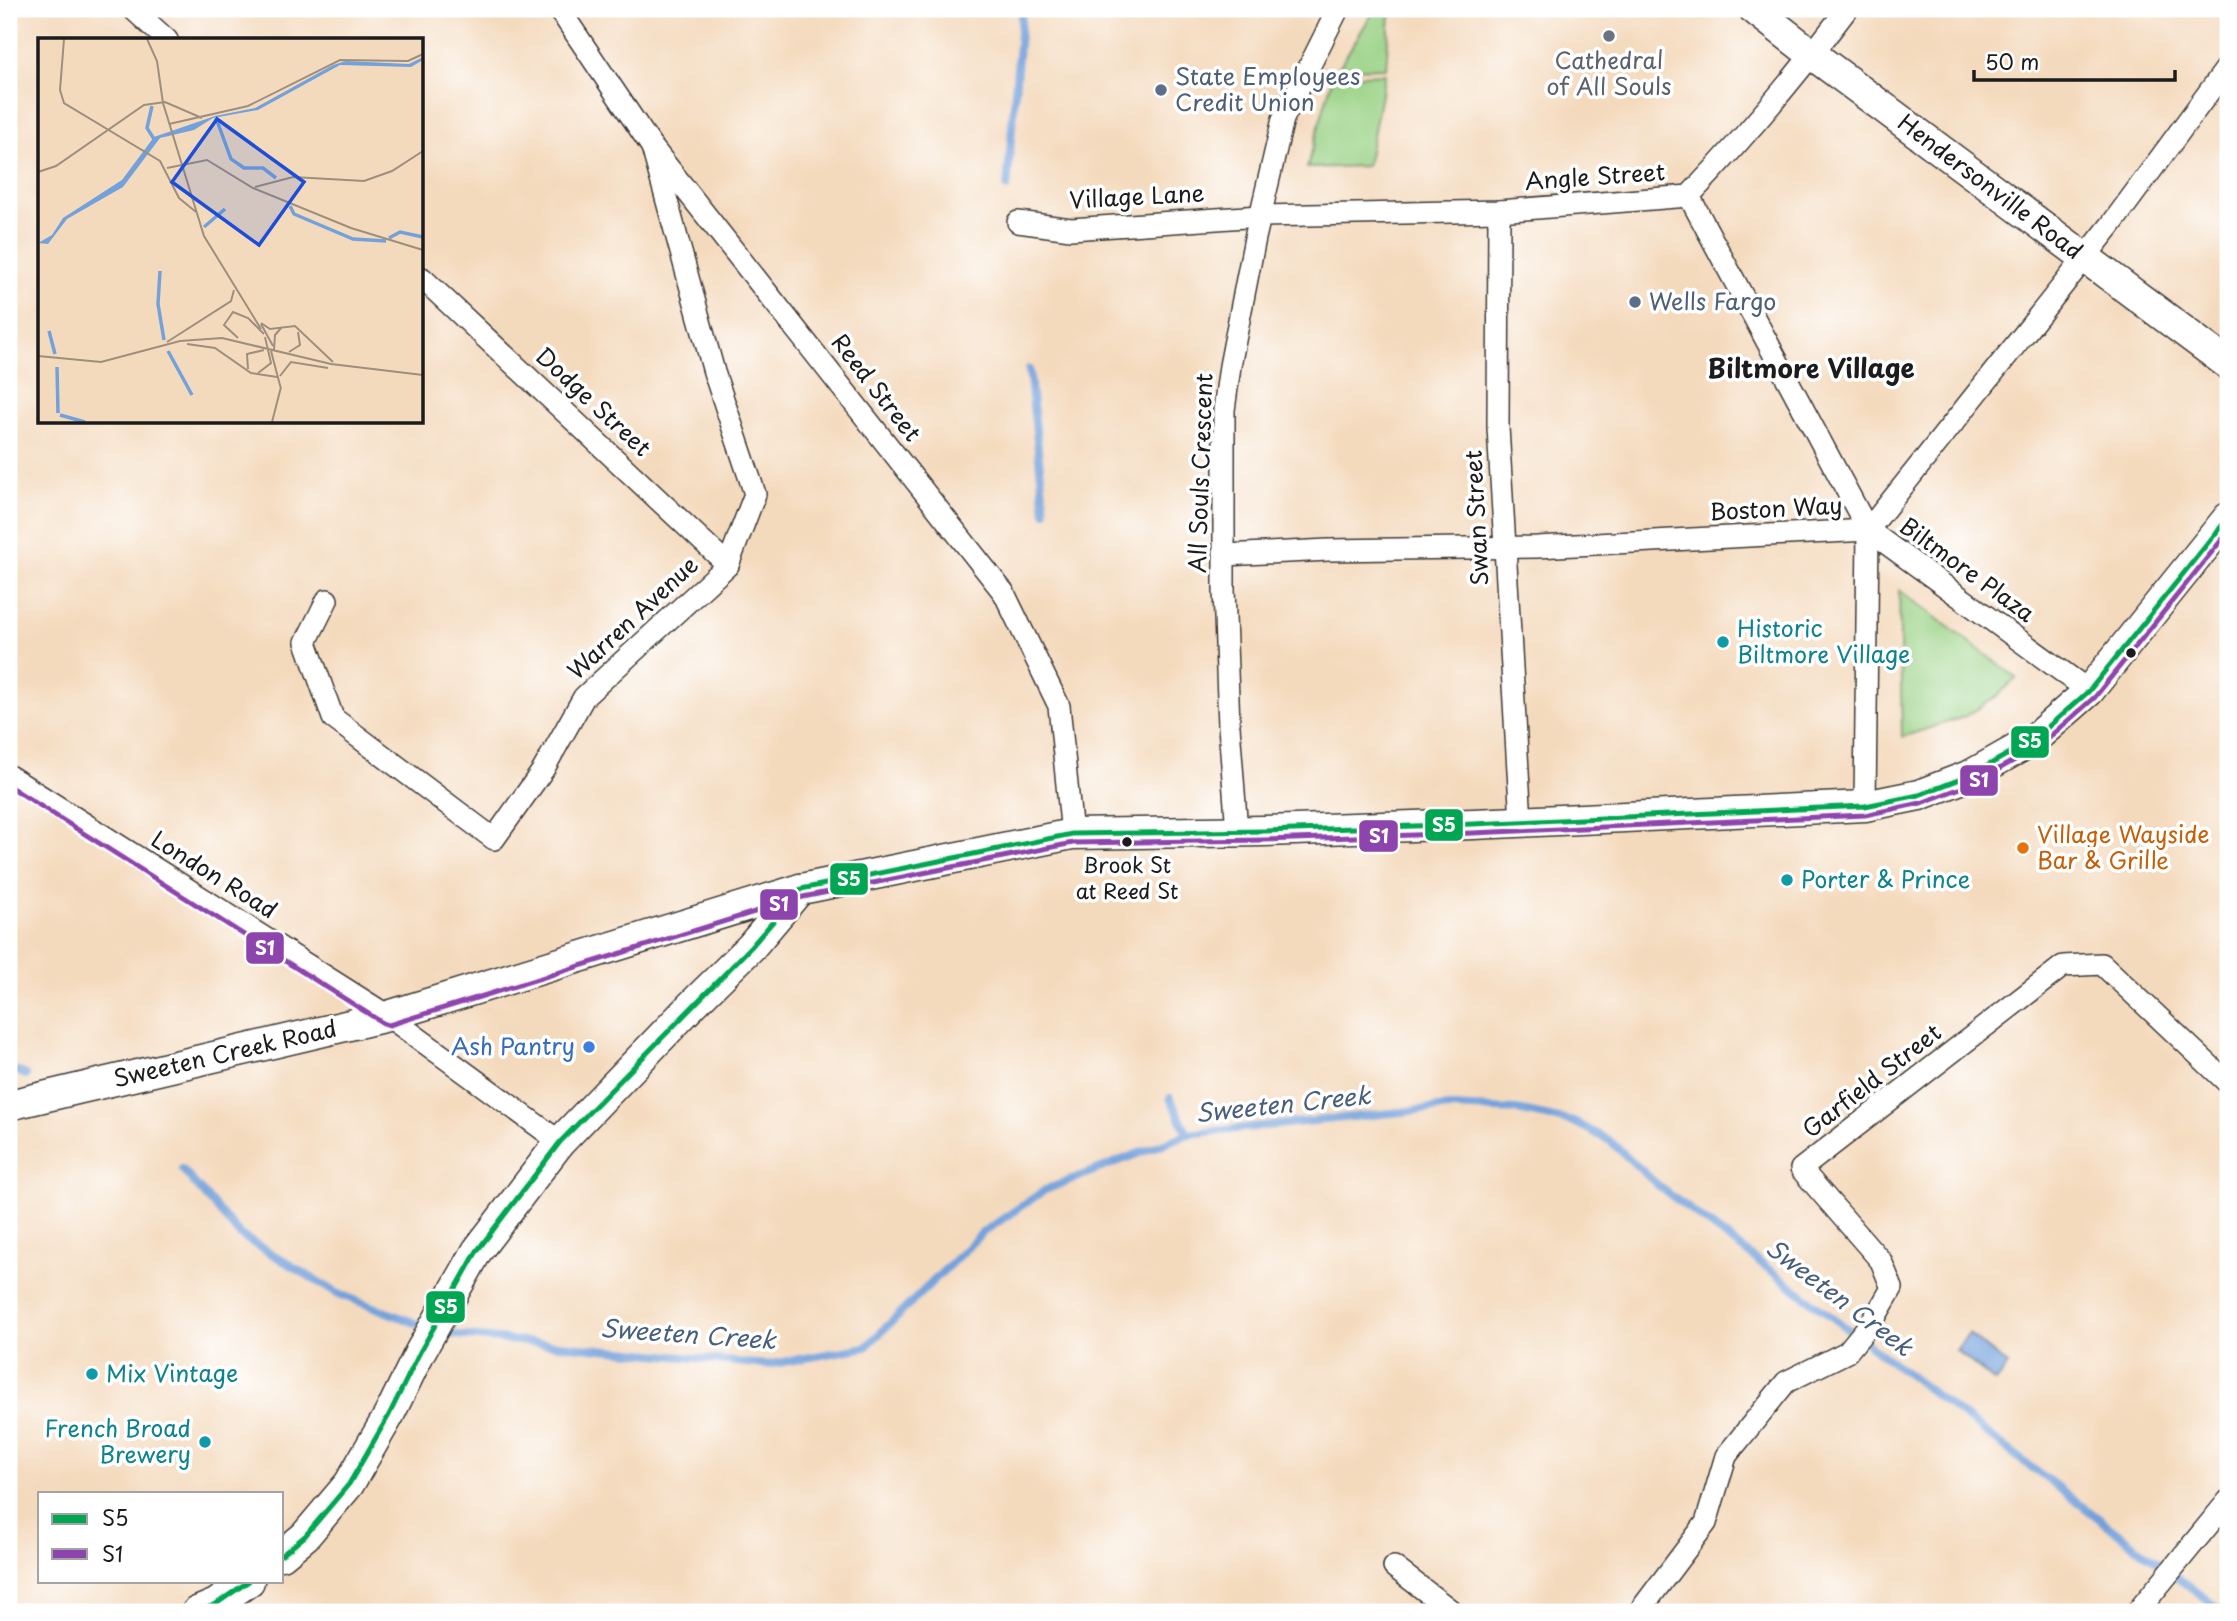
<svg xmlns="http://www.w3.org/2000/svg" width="2237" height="1621" font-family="'Playpen Sans',sans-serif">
<rect width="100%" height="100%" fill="#fff"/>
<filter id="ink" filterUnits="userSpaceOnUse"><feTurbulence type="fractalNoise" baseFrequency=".0143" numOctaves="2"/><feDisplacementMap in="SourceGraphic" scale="14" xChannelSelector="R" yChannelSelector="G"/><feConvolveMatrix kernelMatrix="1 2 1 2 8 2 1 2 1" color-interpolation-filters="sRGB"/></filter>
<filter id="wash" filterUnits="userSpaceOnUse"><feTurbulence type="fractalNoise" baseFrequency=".00686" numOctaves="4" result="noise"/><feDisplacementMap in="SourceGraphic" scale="28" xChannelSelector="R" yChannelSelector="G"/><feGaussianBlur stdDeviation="1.57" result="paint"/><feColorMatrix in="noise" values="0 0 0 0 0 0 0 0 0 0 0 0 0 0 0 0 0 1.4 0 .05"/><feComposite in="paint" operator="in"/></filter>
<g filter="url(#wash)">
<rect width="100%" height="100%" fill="#f4dabd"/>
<g fill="#99d184" stroke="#5a7650" stroke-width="2">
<path d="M 1375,9 L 1380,9 L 1390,15 L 1386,68 L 1338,69 Z"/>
<path d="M 1385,74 L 1367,166 L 1307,168 L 1333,76 Z"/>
<path d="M 1899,590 L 2017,678 L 1992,700 L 1964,717 L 1902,737 Z"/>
</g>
<path fill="#73a1db" stroke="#485e7c" stroke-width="2" d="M 1969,1334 L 2008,1365 L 1995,1382 L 1956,1350 Z"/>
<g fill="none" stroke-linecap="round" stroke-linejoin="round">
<g stroke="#73a1db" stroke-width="8">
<path d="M 1007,187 L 1022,9"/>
<path d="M 1029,369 L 1045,512"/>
<path d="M 9,1068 L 26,1075"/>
<path d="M 1170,1098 L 1188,1134"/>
<path d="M 182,1169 L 240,1235 L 339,1294 L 426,1327"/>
<path d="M 438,1331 L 446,1334 L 767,1365 L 866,1347 L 982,1233 L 1045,1190 L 1188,1134 L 1449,1107 L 1517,1110 L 1574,1122 L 1610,1141 L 1660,1187 L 2223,1612"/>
</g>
</g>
</g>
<g filter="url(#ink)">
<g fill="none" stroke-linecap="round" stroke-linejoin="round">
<defs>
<g id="minor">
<path d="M 133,9 L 167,40"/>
<path d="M 559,9 L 652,147 L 1004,593 L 1059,706 L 1072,834"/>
<path d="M 1689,196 L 1868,530 L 2089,691"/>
<path d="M 1499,211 L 1498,427 L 1521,822"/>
<path d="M 1018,222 L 1071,229 L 1260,216 L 1499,211 L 1689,196 C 1745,137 1798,74 1847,9"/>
<path d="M 422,278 L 728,565"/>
<path d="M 1225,555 L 1329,550 L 1537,547 L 1868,530 L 2111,225 L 2228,66"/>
<path d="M 327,600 L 306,642 L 333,718 L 494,839 L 543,770 L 584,697 L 728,565 L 755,494 L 714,372 L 652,147"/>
<path d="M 9,776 L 388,1016 L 560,1142"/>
<path d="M 1865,806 L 1868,530"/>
<path d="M 1237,831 L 1229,726 L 1224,589 L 1224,410 L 1230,366 L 1255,238 L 1283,119 L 1338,9"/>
<path d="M 1394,1567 L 1453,1612"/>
<path d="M 1639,1612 L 1706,1523 L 1726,1456 L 1786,1382 L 1847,1352 L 1874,1319 L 1892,1288 L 1881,1261 L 1801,1169 L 2063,966 L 2102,964 L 2228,1083"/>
<path d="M 2137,1612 L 2228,1501"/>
</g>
<g id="secondary">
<path d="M 1754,9 L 1813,55 L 2228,364"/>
<path d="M 9,1105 L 388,1016 L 801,889 L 1072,834 L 1264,831 L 1473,824 L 1865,806 L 1919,795 L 1971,775 L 2033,740 L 2089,691 L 2228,518"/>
<path d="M 282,1555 L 305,1536 L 349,1484 L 389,1415 L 420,1352 L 477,1251 L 560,1142 L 692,1005 L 751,947 L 800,889"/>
<path d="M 197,1612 L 216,1604 L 249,1581"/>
</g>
</defs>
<use href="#minor" stroke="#3c3834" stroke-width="24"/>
<use href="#secondary" stroke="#3c3834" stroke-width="33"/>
<use href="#minor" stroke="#fff" stroke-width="21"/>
<use href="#secondary" stroke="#fff" stroke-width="30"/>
<defs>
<g id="bus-1">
<path d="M 282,1555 L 305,1536 L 349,1484 L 389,1415 L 420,1352 L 477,1251 L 560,1142 L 751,947 L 801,889 L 1072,834 L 1264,831 L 1473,824 L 1865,806 L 1919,795 L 1971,775 L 2033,740 L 2089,691 L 2228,518"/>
<path d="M 197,1612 L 216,1604 L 249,1581"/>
</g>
<path id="bus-2" d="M 9,786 L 383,1023 L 389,1025 L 803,897 L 1073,843 L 1264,840 L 1473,833 L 1865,815 L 1921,803 L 1974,783 L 2038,747 L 2095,697 L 2228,532"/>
</defs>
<use href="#bus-1" stroke="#fff" stroke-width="10"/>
<use href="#bus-2" stroke="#fff" stroke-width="10"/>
<use href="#bus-1" stroke="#00a651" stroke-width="5"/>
<use href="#bus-2" stroke="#8e44ad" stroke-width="5"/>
</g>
</g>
<circle fill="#6b7280" stroke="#fff" stroke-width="2.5" cx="1609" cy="36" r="7"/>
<g fill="#5c6f8a" stroke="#fff" stroke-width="2.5">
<circle cx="1161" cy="90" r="7"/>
<circle cx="1635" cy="302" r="7"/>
</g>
<g fill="#0f9aa8" stroke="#fff" stroke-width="2.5">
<circle cx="1723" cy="642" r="7"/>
<circle cx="1787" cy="880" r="7"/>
<circle cx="92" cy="1374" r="7"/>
<circle cx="205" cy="1442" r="7"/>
</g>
<g fill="#1c1c1c" stroke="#fff" stroke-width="2.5">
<circle cx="2131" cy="653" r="6"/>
<circle cx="1127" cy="842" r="6"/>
</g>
<circle fill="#e8710a" stroke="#fff" stroke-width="2.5" cx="2023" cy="848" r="7"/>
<circle fill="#3f7fe0" stroke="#fff" stroke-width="2.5" cx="589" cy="1047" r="7"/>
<g text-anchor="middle" stroke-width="7" stroke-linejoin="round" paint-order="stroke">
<g font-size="21" fill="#1c1c1c" stroke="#fff">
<text x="1127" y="873">Brook St<tspan x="1127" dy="26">at Reed St</tspan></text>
</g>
<g font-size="23" fill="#5b616d" stroke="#fff">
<text x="1609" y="69">Cathedral<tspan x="1609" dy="26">of All Souls</tspan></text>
</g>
<g font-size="23" fill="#4e5e75" stroke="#fff" text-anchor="start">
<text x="1175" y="85">State Employees<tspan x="1175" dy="26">Credit Union</tspan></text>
<text x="1649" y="310">Wells Fargo</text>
</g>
<g font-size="23" fill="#1c1c1c" stroke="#fff">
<text transform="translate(1595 177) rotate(-4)" y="8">Angle Street</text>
<text transform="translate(1990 187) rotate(37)" y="8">Hendersonville Road</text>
<text transform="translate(1137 197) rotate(-3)" y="8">Village Lane</text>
<text transform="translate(876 388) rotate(52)" y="8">Reed Street</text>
<text transform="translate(593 402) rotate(43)" y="8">Dodge Street</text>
<text transform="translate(1201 473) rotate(-88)" y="8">All Souls Crescent</text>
<text transform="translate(1776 509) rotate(-3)" y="8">Boston Way</text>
<text transform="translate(1477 518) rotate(-93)" y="8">Swan Street</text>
<text transform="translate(1967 570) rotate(36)" y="8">Biltmore Plaza</text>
<text transform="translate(633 618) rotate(-43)" y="8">Warren Avenue</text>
<text transform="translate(214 875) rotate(32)" y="8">London Road</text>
<text transform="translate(225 1054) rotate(-13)" y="8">Sweeten Creek Road</text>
<text transform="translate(1872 1081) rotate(-38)" y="8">Garfield Street</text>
</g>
<g font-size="23" fill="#0d838f" stroke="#fff" text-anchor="start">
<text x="1737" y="637">Historic<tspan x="1737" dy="26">Biltmore Village</tspan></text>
<text x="1801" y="888">Porter &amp; Prince</text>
<text x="106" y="1382">Mix Vintage</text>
<text x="191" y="1437" text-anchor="end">French Broad<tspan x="191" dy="26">Brewery</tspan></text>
</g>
<g font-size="23" fill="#c56008" stroke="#fff" text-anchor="start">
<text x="2037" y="843">Village Wayside<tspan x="2037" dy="26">Bar &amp; Grille</tspan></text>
</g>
<g font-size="23" fill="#366cbe" stroke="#fff" text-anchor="end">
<text x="575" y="1055">Ash Pantry</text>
</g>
<g font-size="24" font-style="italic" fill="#485e7c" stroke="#fff">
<text transform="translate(1283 1105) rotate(-6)" y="8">Sweeten Creek</text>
<text transform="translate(1839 1298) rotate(37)" y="8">Sweeten Creek</text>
<text transform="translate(688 1335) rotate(4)" y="8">Sweeten Creek</text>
</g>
<g font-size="26" font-weight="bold" fill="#1c1c1c" stroke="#fff">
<text x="1811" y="378">Biltmore Village</text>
</g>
</g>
<g transform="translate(38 38)">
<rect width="385" height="385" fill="#f4dabd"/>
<path d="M 385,19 L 385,22 L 373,29 L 302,27 L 220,72 L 175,80 L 156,92 L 122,100 L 85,149 L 29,181 L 10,206 L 0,205 L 14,197 L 25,180 L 84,142 L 116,99 L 177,78 L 217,70 L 295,27 L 308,23 L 371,26 Z" fill="#73a1db"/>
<path fill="none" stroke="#73a1db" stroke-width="3.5" d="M 114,68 L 109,90 L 116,101M 178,80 L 193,121 L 206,130 L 225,130 L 238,140M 252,168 L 256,176 L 315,201 L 348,203M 166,189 L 187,171M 351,200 L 362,194 L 385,199M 122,233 L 120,266 L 126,302M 11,293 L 17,316M 130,313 L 154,357M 19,329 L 20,375M 22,377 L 47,384"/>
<path fill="none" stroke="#9e8e7d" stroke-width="2" d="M 26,1 L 22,52 L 26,65 L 122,123 L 141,160 L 158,174M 109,1 L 119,23 L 125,65 L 166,198 L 223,291M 131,86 L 210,68 L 302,22 L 370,23 L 385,16M 129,130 L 169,122 L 215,150 L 313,190 L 385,212M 0,134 L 18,128 L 106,67 L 127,64 L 164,80M 217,149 L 255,139 L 326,143 L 354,133 L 385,113M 223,285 L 232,291 L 257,288 L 295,324M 223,286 L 235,308M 200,300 L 186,287 L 195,274 L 210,280 L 226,296M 129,304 L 193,263 L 196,252M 149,306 L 177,310 L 213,335 L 239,339M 236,312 L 237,297 L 244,289M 233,313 L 243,351M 251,314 L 262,307 L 260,294M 0,318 L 63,324 L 142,303 L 184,300 L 293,326 L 385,337M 210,331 L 209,316 L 226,312M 220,335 L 233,325 L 227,299M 242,338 L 253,324 L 290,330M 234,384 L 243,349"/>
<path fill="#1d4ed8" fill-opacity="0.15" stroke="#1d4ed8" stroke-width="3.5" d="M 179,81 L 266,144 L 221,207 L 134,144 Z"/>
<rect width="385" height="385" fill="none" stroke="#1c1c1c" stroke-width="3.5"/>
</g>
<g stroke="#fff" stroke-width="2.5">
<rect x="2010" y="725" width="40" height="34" rx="7" fill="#00a651"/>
<rect x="1959" y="764" width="40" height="33" rx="7" fill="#8e44ad"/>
<rect x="1424" y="808" width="40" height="34" rx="7" fill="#00a651"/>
<rect x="1358" y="819" width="41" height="34" rx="7" fill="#8e44ad"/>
<rect x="829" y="862" width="40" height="34" rx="7" fill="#00a651"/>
<rect x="759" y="888" width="40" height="33" rx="7" fill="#8e44ad"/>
<rect x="245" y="931" width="40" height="34" rx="7" fill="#8e44ad"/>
<rect x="425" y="1290" width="41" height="34" rx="7" fill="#00a651"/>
</g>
<g font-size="19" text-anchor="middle" font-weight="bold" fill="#fff">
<text x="2030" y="748">S5</text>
<text x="1979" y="787">S1</text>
<text x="1444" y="832">S5</text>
<text x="1379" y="843">S1</text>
<text x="849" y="886">S5</text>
<text x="779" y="911">S1</text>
<text x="265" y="955">S1</text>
<text x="446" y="1314">S5</text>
</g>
<rect width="2237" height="1621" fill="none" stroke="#fff" stroke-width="35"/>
<rect x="38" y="1492" width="245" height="91" fill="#ffffff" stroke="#a4a4a4" stroke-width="2"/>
<rect x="52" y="1514" width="35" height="10" fill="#00a651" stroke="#a4a4a4" stroke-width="2"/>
<text x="102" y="1526" font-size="21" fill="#1c1c1c">S5</text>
<rect x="52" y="1549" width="35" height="10" fill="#8e44ad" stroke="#a4a4a4" stroke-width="2"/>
<text x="102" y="1562" font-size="21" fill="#1c1c1c">S1</text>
<path d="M1974 70v10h201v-10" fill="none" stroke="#1c1c1c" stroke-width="3.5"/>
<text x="1985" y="70" font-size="21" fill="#1c1c1c" stroke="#ffffff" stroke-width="5" paint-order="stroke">50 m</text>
</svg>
